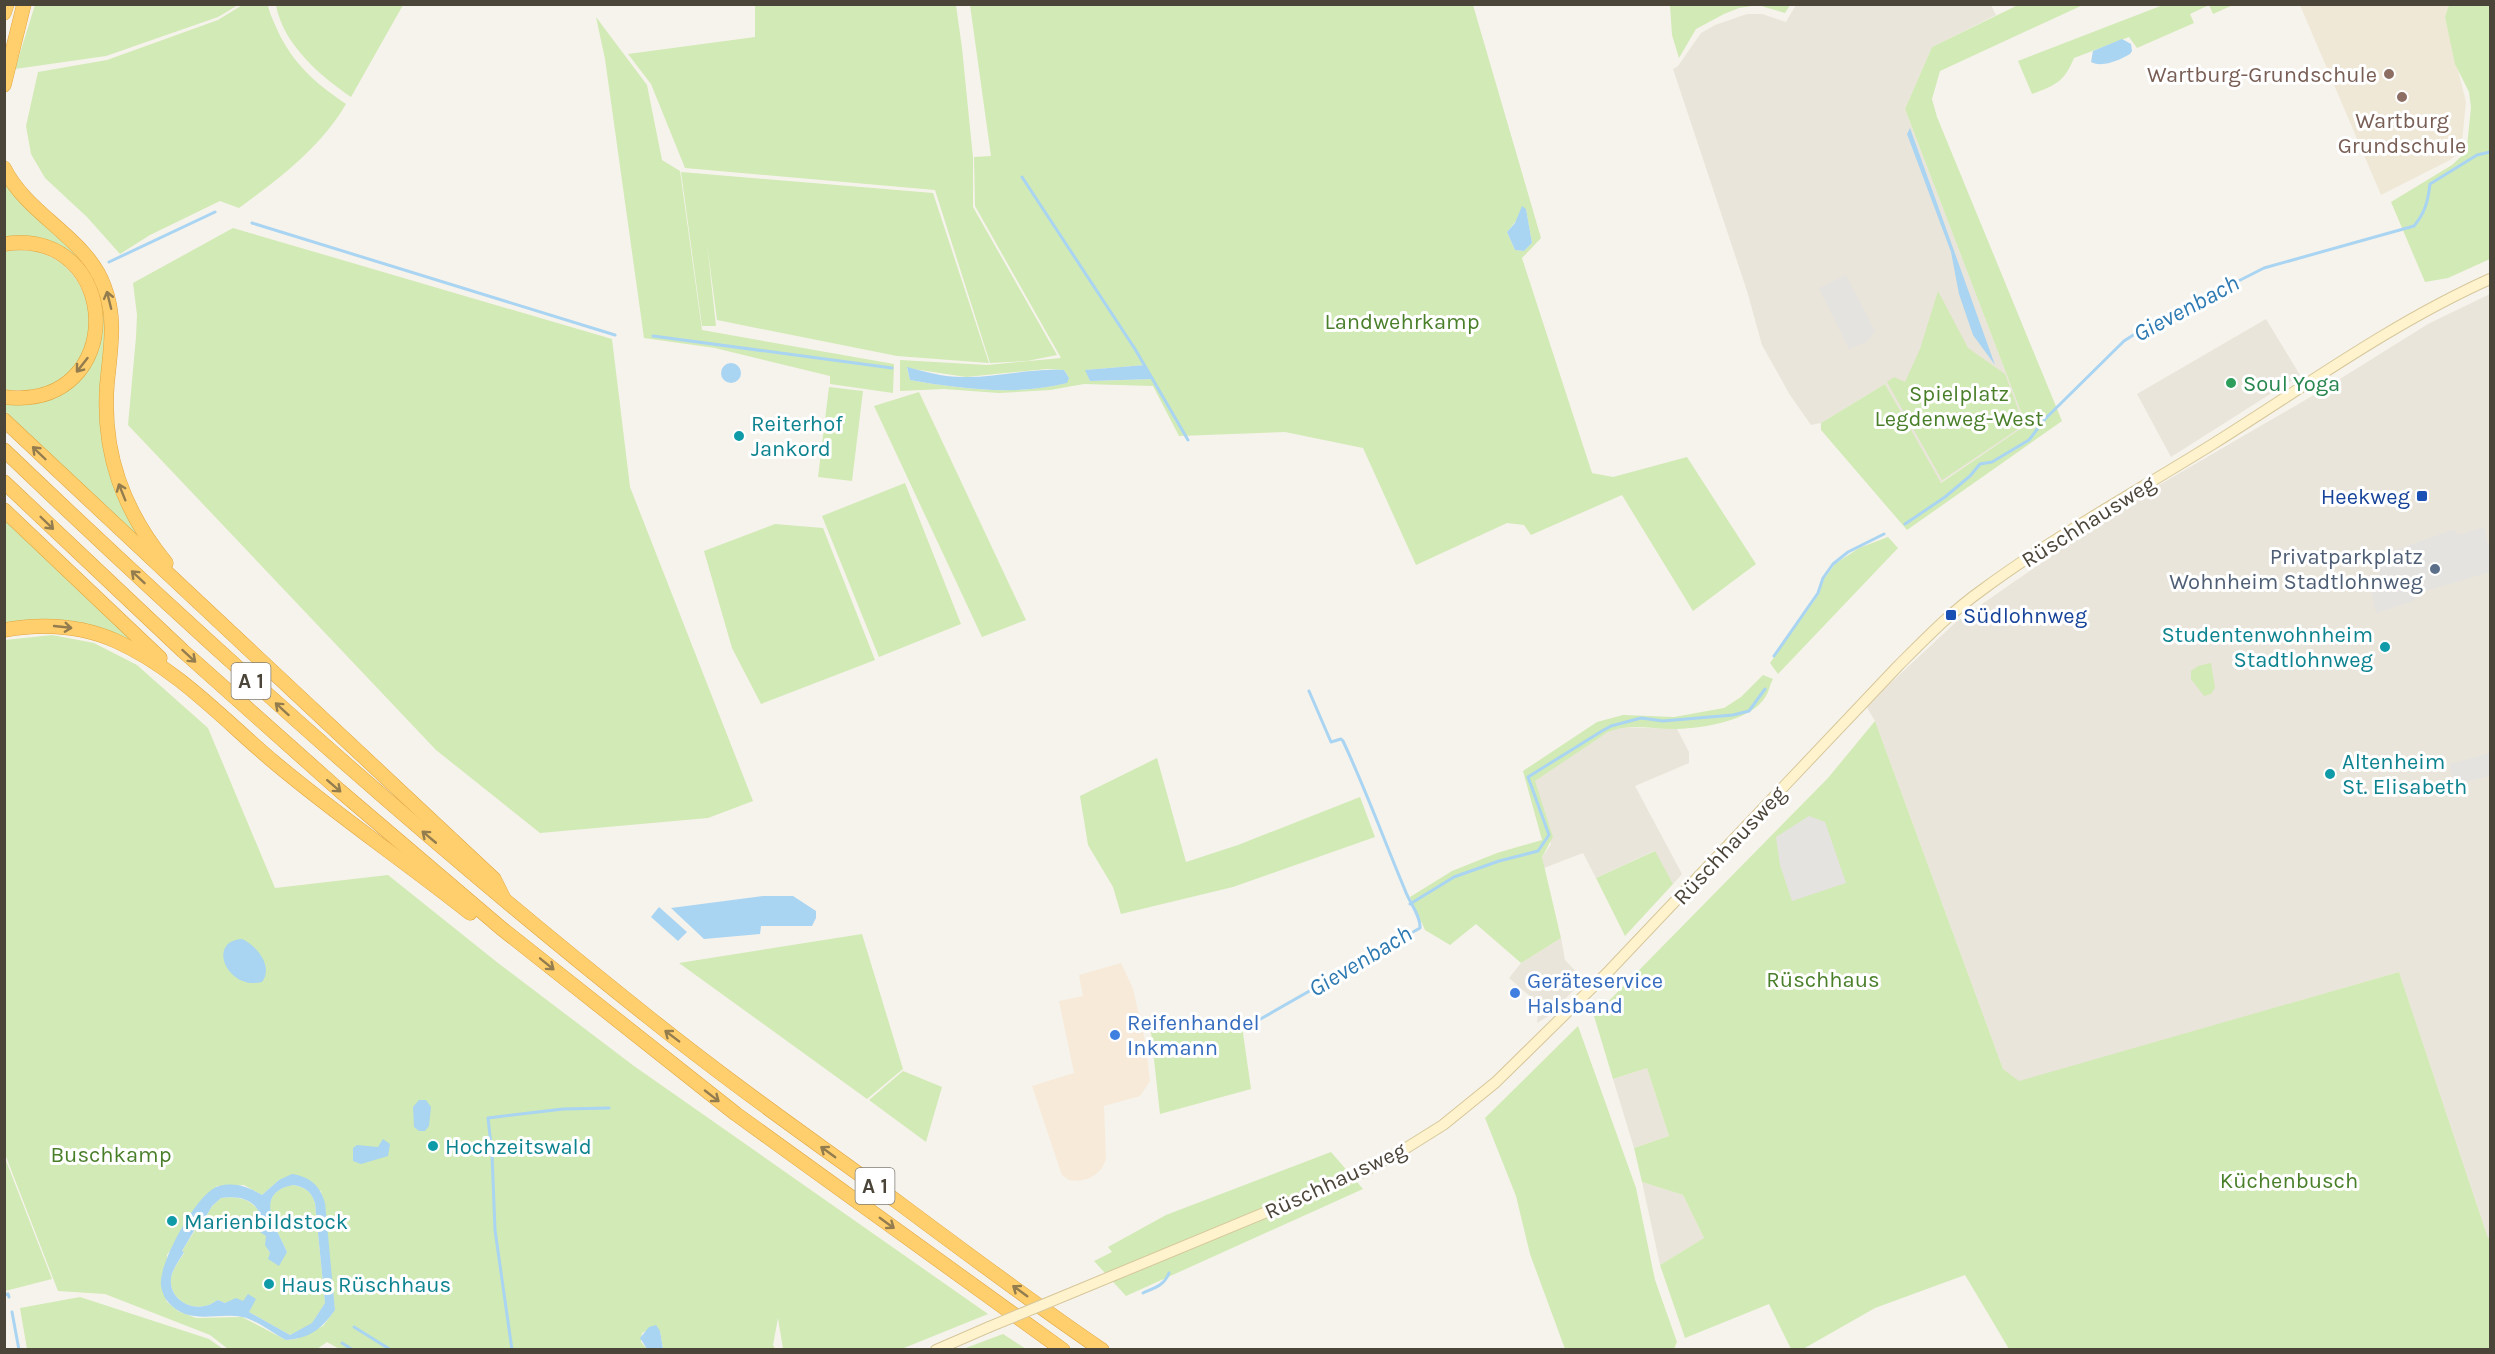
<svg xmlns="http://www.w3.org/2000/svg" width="2495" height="1354" font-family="Karla,sans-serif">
<rect width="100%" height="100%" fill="#f6f3ec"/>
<g fill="#eae5da">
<path d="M 1796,5 L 1991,5 L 1996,15 L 1932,47 L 1905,109 L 2026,425 L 1940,483 L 1885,384 L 1821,423 L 1811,425 L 1790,395 L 1762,345 L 1747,291 L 1673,69 L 1678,66 L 1701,33 L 1715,25 L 1747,14 L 1762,14 L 1786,22 Z"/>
<path d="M 2490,294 L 2490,1237 L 2488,1238 L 2399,972 L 2019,1082 L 2003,1069 L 1875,721 L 1866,706 L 1956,622 L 2128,503 L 2319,392 L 2428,324 Z"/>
<path d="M 2266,319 L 2300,375 L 2171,457 L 2137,394 Z"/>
<path d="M 1620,727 L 1677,729 L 1689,752 L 1689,763 L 1635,786 L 1682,874 L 1673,884 L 1654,851 L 1596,878 L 1583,853 L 1544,868 L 1542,857 L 1551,844 L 1534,781 L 1608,732 Z"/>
<path d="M 1561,938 L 1565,960 L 1584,980 L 1547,1017 L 1537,1023 L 1539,1004 L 1509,978 L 1521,963 Z"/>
<path d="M 1647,1068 L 1669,1136 L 1634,1148 L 1613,1079 Z"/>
<path d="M 1642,1182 L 1683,1195 L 1704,1238 L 1660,1265 Z"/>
</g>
<path fill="#f7ead8" d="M 1121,963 L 1133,989 L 1146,1045 L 1150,1081 L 1140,1096 L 1104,1106 L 1106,1159 L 1102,1168 L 1095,1175 L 1087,1179 L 1078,1181 L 1069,1180 L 1062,1175 L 1032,1086 L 1074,1073 L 1059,1001 L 1083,996 L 1079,975 Z"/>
<path fill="#efe8d6" d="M 2300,5 L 2449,5 L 2445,18 L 2466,102 L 2461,151 L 2450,160 L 2381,195 Z"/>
<g fill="#d2eab5" fill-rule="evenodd">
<path d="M 244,4 L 268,5 C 269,12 273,20 276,27 C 291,62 315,83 346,104 C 321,147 279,179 239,208 L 220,201 L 150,235 L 120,254 L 87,217 L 45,178 L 31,154 L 26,126 L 38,72 L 107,60 L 218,20 Z"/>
<path d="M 35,5 L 238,5 L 218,17 L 106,56 L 15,69 Z"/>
<path d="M 276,5 L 276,4 L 403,5 L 351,97 C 320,76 283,44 276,5 Z"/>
<path d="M 755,5 L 956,5 L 962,48 L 973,158 L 973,207 L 1057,355 L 1027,361 L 990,363 L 935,190 L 685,168 L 651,84 L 628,54 L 755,37 Z"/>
<path d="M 970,5 L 1473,5 L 1541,238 L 1522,258 L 1592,473 L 1613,477 L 1687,457 L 1756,564 L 1693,611 L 1622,495 L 1531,535 L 1524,525 L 1507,523 L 1416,565 L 1363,448 L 1285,432 L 1179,436 L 1153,386 L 1084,384 L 1050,390 L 999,393 L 944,389 L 900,391 L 900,360 L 987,365 L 1061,358 L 975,206 L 974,157 L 991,156 ZM 1526,209 L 1532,243 L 1524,251 L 1515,250 L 1507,232 ZM 1145,365 L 1153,379 L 1090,381 L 1086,370 ZM 907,368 L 966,377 L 1047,369 L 1064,370 L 1069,378 L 1066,383 C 1015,396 961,389 910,380 Z"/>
<path d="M 1670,5 L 1670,4 L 1790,5 L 1785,13 L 1758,5 L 1739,8 L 1724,14 L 1696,29 L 1679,58 L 1672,35 Z"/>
<path d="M 2018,5 L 2083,5 L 1940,71 L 1932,99 L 1937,117 L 2062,421 L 1907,530 L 1821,430 L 1821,423 L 1885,384 L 1941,483 L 2026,425 L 1905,109 L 1932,47 Z"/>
<path d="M 2163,5 L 2233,5 L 2213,14 L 2209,5 L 2190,14 L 2194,23 L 2137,48 L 2129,37 L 2074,58 C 2064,82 2056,85 2032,94 L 2018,61 Z"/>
<path d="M 2449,5 L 2490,5 L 2490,259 L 2448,278 L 2425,282 L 2391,202 L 2452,165 L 2464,154 L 2467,147 L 2471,107 L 2469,92 L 2455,64 L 2445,17 Z"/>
<path d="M 596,17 L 647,85 L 662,160 L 680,171 L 702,330 L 894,364 L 893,393 L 830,384 L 830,376 L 715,348 L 644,338 L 605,59 Z"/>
<path d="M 681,172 L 933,193 L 989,363 L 897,356 L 717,320 L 707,244 L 716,326 L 702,326 Z"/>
<path d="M 4,181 L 38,218 L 88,266 L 106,307 L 103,431 L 150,550 L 5,411 L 5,402 C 58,417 108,360 101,310 C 100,303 99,294 95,288 C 90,278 77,270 69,262 C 46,239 38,235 5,238 Z"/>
<path d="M 233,228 L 612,339 L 630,487 L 753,801 L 708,818 L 540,833 L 436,750 L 128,425 L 136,337 L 137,315 L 133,283 Z"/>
<path d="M 5,250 C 16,251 30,249 41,253 C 97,270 108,356 54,383 C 38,392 22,390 5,390 Z"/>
<path d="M 1938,291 L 1968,348 L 2005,374 L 2024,425 L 1942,480 L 1887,382 L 1894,377 L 1905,382 L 1920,349 Z"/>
<path d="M 829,387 L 863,391 L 852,481 L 818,477 Z"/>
<path d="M 919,392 L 1026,620 L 982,637 L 874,406 Z"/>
<path d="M 905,483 L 961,624 L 879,657 L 822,516 Z"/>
<path d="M 4,519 L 135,643 L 118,636 L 5,627 Z"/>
<path d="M 775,524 L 823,528 L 875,660 L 761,704 L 732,648 L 704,551 Z"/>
<path d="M 1888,537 L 1898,548 L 1778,674 L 1770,663 L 1819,594 L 1824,579 L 1835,564 L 1859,548 Z"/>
<path d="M 52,635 L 94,643 L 137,665 L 208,728 L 275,888 L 388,875 L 498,963 L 634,1066 L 988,1314 L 899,1350 L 783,1349 L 778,1318 L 773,1345 L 775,1349 L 663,1349 L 660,1331 L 646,1331 L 642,1333 L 641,1342 L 647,1349 L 341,1350 L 327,1342 L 317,1349 L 228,1349 L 210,1335 L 105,1294 L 58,1291 L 5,1154 L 5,640 ZM 279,1180 L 321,1191 L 335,1310 L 323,1326 L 296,1339 L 286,1340 L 242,1317 L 196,1318 L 178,1311 L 166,1301 L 167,1255 L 217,1186 L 244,1185 L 262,1195 Z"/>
<path d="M 2211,663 L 2215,688 L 2211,694 L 2204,696 L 2191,679 L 2191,671 L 2198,666 Z"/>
<path d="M 1763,675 L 1773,679 C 1770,684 1769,691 1766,696 C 1752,721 1703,728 1677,729 C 1654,730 1630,722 1608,732 L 1535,781 L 1553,837 L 1542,857 L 1561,938 L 1521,963 L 1476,924 L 1450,945 L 1425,930 L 1410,897 L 1452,871 L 1497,853 L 1542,840 L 1523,771 L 1597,722 L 1623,715 L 1674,717 L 1724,708 L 1741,697 Z"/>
<path d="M 1875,721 L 2003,1069 L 2019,1081 L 2399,972 L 2488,1238 L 2490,1237 L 2490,1349 L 2009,1349 L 1965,1275 L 1875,1308 L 1803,1349 L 1791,1349 L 1769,1304 L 1685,1338 L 1660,1265 L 1704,1238 L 1683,1195 L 1642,1182 L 1634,1148 L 1669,1136 L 1647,1068 L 1613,1079 L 1594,1016 L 1828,778 Z"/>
<path d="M 1157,758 L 1186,862 L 1238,845 L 1360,797 L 1375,837 L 1233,887 L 1121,914 L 1113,887 L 1088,845 L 1080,796 Z"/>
<path d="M 1655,851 L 1673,884 L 1625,936 L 1596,878 Z"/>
<path d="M 862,934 L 903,1069 L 867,1099 L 679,963 Z"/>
<path d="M 1150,1023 L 1208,1030 L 1242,1026 L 1251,1089 L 1160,1114 Z"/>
<path d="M 1578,1026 L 1636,1188 L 1655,1280 L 1677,1342 L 1674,1349 L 1565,1349 L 1530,1254 L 1516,1196 L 1485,1118 Z"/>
<path d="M 903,1071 L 942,1087 L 926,1142 L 869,1100 Z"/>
<path d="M 1331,1152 L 1363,1189 L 1126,1296 L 1094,1261 L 1112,1252 L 1108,1247 L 1166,1215 Z"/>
<path d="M 5,1158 L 52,1279 L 5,1291 L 4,1291 Z"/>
<path d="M 292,1185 C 305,1187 311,1191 315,1203 L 325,1303 L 312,1324 L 290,1335 L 249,1312 L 243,1301 L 225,1303 L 218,1300 C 214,1302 209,1306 204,1306 C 188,1310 169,1297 171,1279 C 172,1270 179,1261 184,1253 L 182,1251 L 202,1219 L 204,1220 L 212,1206 L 221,1198 C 248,1194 264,1207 266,1235 C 267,1244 265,1246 270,1253 L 287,1252 C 277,1229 252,1194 292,1185 Z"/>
<path d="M 80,1297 L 209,1339 L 223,1349 L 27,1349 L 20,1308 Z"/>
<path d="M 1003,1334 L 1026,1349 L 963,1349 Z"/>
</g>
<g fill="#e5e3e0">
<path d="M 1846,275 L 1875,331 L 1867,342 L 1849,349 L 1819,288 Z"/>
<path d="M 2484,527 L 2490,551 L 2490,572 L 2423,592 L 2411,602 L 2376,613 L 2371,591 L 2383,588 L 2378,566 L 2386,562 L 2384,554 L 2449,531 L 2455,530 L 2457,535 Z"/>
<path d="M 2490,753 L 2490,776 L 2454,785 L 2449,764 Z"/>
<path d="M 1809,816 L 1825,822 L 1846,883 L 1792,901 L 1780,865 L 1776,837 Z"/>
</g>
<g fill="#a9d4f2" fill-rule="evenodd">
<path d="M 2122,39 L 2131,44 L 2132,51 L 2130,54 C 2119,60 2103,68 2091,62 L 2093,51 Z"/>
<path d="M 1910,128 L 1995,365 L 1973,335 L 1959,294 L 1951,252 L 1907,134 Z"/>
<path d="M 1522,206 L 1526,209 L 1532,243 L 1524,251 L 1515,250 L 1507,232 L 1515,223 Z"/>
<circle cx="731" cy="373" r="10"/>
<path d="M 1145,365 L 1154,379 L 1090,381 L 1085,370 Z"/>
<path d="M 907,367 C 926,372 947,378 967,377 C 999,377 1031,368 1064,370 L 1069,378 L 1067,383 C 1016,396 961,389 910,380 Z"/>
<path d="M 763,896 L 793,896 L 816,911 L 816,918 L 812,926 L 761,926 L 760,934 L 704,939 L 671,908 Z"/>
<path d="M 659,907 L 687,932 L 678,941 L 651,917 Z"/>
<path d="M 242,939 C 256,945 274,966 262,982 C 227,991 206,941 242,939 Z"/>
<path d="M 419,1100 L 426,1100 L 431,1107 L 429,1126 L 425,1131 L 419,1131 L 414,1127 L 413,1107 Z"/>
<path d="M 383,1139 L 390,1144 L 388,1156 L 361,1164 L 353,1161 L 353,1148 L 357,1145 L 378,1147 Z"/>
<path d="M 292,1174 C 310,1177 320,1185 325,1203 L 335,1310 C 321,1329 311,1338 286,1340 C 273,1333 257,1320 242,1317 C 215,1312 189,1326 168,1302 C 164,1298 160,1287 161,1281 C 162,1259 197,1192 219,1186 C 236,1182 248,1187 262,1195 L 279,1180 ZM 293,1185 C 305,1187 311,1191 315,1203 L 325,1303 L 312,1323 L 290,1335 L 249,1312 L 256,1299 L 248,1294 L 243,1301 L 236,1298 L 225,1303 L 218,1300 C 214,1302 209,1306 204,1306 C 188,1310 169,1297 171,1279 C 172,1269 179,1261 184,1252 L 182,1251 L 201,1219 L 204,1220 L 212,1206 L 221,1198 C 245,1194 266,1204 260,1232 L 266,1236 L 265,1245 L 270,1253 L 268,1259 L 279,1266 L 287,1252 C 277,1229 252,1193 293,1185 Z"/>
<path d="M 656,1325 L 660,1331 L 663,1349 L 647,1349 L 640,1338 L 649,1327 Z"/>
</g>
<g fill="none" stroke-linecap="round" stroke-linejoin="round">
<g stroke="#a9d4f2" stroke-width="3">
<path d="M 1022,177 L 1135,349 L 1188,440"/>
<path d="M 252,223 L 615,335"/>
<path d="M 109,262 L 215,212"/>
<path d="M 653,336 L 892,368"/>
<path d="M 1905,524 L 1945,497 L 1970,476 L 1980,464 L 1992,462 L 2029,440 L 2045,419 L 2124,341 L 2138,332 L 2264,268 L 2414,226 C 2425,213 2428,201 2430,184 L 2477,155 L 2490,152"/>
<path d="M 1774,656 L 1818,593 L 1823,578 L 1833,564 L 1848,552 L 1884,534"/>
<path d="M 1410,904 L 1454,877 L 1499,861 L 1538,851 L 1549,835 L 1528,777 L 1602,731 L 1611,726 L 1641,718 L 1663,721 L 1733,715 L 1749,711 L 1765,689"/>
<path d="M 1160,1024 L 1204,1028 L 1257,1021 L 1420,928 C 1421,916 1409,902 1405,890 C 1384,840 1366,790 1343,741 L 1341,739 L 1331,742 L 1309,691"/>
<path d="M 1143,1293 C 1154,1288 1164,1286 1169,1273"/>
<path d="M 4,1295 L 8,1294 L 9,1297"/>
<path d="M 12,1312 L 19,1350"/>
<path d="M 354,1327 L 391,1350"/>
<path d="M 342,1343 L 353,1350"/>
<path d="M 512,1350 L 495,1230 L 492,1154 L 488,1118 L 563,1109 L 609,1108"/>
</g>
<defs>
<g id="secondary">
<path d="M 1076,1291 L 1363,1172 L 1403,1150 L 1443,1125 L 1496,1082 L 1609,971 L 1898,666 C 1925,639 1951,612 1982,590 C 2055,536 2136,492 2213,444 C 2304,387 2392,323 2490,279"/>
<path d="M 936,1350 L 989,1327"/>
</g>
<g id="highway">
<path d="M 4,13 L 7,4"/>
<path d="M 4,85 L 24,4"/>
<path d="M 4,168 C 28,216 86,237 104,286 C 117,319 110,351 107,385 C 102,453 123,510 166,563"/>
<path d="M 4,244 C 123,226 130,412 4,397"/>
<path d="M 4,420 L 494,879 L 503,897"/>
<path d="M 4,450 C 211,648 423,838 647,1016 C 729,1082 815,1142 899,1203 C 966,1253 1033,1303 1102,1350"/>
<path d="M 4,482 L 183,651 L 339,790 L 501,928 L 736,1114 L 1063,1350"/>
<path d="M 4,510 L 160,658"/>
<path d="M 4,630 C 43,623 80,625 116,641 C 177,668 225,721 275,763 C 338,816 406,862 470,913"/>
</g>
</defs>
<use href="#secondary" stroke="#d6c79b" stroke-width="12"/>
<use href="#highway" stroke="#e0a43c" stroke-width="15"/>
<use href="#secondary" stroke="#fff3cd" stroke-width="10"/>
<use href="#highway" stroke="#ffcf6e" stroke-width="14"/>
<defs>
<path id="secondary-bridge" d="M 989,1327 L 1076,1291"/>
</defs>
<use href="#secondary-bridge" stroke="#d6c79b" stroke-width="12" stroke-linecap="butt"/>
<use href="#secondary-bridge" stroke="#fff3cd" stroke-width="10"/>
</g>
<defs><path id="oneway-shaft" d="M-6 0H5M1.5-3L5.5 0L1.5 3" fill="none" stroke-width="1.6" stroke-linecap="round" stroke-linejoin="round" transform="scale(1.5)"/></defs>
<g stroke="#937c4e">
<use href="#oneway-shaft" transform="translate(109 300) rotate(-104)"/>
<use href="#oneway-shaft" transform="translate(82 365) rotate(128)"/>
<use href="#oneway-shaft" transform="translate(39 453) rotate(-136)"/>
<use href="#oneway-shaft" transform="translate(122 492) rotate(-112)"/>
<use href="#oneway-shaft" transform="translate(47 523) rotate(44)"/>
<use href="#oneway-shaft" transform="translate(138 577) rotate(-137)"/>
<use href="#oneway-shaft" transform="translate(63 627) rotate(6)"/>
<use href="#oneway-shaft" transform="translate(189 656) rotate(42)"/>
<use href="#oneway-shaft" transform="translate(282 709) rotate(-138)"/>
<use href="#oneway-shaft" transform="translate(334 786) rotate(41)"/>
<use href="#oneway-shaft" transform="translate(429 837) rotate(-140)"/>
<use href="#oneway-shaft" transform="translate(547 964) rotate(39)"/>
<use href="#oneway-shaft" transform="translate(672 1036) rotate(-143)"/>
<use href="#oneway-shaft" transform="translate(712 1096) rotate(38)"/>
<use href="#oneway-shaft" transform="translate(828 1152) rotate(-144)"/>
<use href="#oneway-shaft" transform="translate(887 1223) rotate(36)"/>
<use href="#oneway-shaft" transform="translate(1020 1291) rotate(-144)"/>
</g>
<g fill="#8d6e63" stroke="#fff" stroke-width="2">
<circle cx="2389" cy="74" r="6"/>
<circle cx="2402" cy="97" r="6"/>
</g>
<circle fill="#2e9e5b" stroke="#fff" stroke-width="2" cx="2231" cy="383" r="6"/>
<g fill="#0f9aa8" stroke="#fff" stroke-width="2">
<circle cx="739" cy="436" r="6"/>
<circle cx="2385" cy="647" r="6"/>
<circle cx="2330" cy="774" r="6"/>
<circle cx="433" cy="1146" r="6"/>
<circle cx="172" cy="1221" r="6"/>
<circle cx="269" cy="1284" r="6"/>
</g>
<g fill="#1a4fb4" stroke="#fff" stroke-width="2">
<rect x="2416" y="490" width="12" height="12" rx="3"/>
<rect x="1945" y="609" width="12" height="12" rx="3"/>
</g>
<circle fill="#5c6f8a" stroke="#fff" stroke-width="2" cx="2435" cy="569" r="6"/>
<g fill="#3f7fe0" stroke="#fff" stroke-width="2">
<circle cx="1515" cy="993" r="6"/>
<circle cx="1115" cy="1035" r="6"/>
</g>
<g text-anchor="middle" stroke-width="6" stroke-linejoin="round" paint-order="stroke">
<g fill="#fff" stroke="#817c74" stroke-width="1.5">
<rect x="231.5" y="663" width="39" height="36" rx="4.5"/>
<rect x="855.5" y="1168" width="39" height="36" rx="4.5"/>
</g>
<g font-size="21" font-weight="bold" fill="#4b4439">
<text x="251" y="688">A 1</text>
<text x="875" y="1193">A 1</text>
</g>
<g font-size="22" fill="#785e54" stroke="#fff" text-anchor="end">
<text x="2377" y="82">Wartburg-Grundschule</text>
<text x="2402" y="128" text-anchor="middle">Wartburg<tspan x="2402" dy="25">Grundschule</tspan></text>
</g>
<g font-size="22" fill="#4a7f2a" stroke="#fff">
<text x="1402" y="329">Landwehrkamp</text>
<text x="1959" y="401">Spielplatz<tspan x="1959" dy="25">Legdenweg-West</tspan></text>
<text x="1823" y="987">Rüschhaus</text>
<text x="111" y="1162">Buschkamp</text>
<text x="2289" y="1188">Küchenbusch</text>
</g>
<g font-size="22" fill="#27864d" stroke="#fff" text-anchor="start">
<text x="2243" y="391">Soul Yoga</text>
</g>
<g font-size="22" fill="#0d838f" stroke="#fff" text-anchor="start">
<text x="751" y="431">Reiterhof<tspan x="751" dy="25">Jankord</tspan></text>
<text x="2373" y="642" text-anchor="end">Studentenwohnheim<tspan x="2373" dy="25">Stadtlohnweg</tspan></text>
<text x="2342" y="769">Altenheim<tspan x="2342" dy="25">St. Elisabeth</tspan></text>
<text x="445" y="1154">Hochzeitswald</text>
<text x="184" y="1229">Marienbildstock</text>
<text x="281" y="1292">Haus Rüschhaus</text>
</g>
<g font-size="22" fill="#164399" stroke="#fff" text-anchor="end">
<text x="2410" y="504">Heekweg</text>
<text x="1963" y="623" text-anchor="start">Südlohnweg</text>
</g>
<g font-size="22" fill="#4b4439" stroke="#fff">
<text transform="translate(2088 521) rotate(-32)" y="8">Rüschhausweg</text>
<text transform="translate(1729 845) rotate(-47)" y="8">Rüschhausweg</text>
<text transform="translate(1335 1180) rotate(-25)" y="8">Rüschhausweg</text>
</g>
<g font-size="22" fill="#4e5e75" stroke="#fff" text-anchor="end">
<text x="2423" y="564">Privatparkplatz<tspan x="2423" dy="25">Wohnheim Stadtlohnweg</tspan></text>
</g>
<g font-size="22" fill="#366cbe" stroke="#fff" text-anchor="start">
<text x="1527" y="988">Geräteservice<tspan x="1527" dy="25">Halsband</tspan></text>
<text x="1127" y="1030">Reifenhandel<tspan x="1127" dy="25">Inkmann</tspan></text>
</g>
<g font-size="24" font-style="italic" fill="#2e7ab2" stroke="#fff">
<text transform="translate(2186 308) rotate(-28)" y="8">Gievenbach</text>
<text transform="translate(1360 961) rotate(-31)" y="8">Gievenbach</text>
</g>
</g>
<rect width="2495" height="1354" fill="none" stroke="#4b4439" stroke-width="12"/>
</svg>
